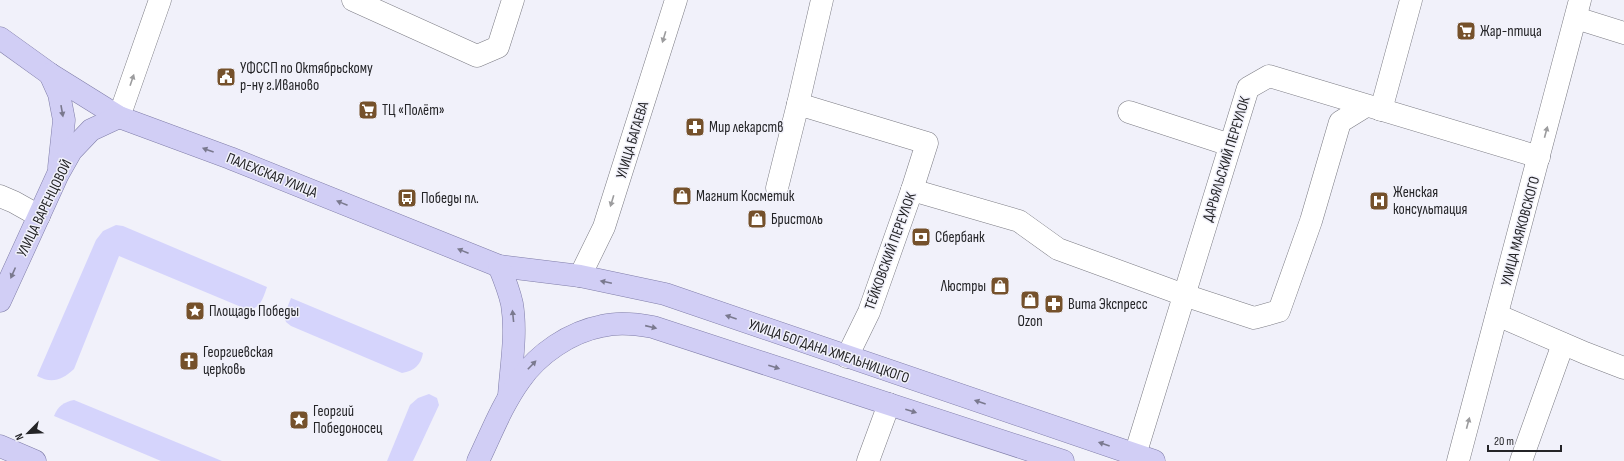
<svg xmlns="http://www.w3.org/2000/svg" width="1624" height="461" font-family="'Sofia Sans Condensed',sans-serif">
<rect width="100%" height="100%" fill="#f1f1fa"/>
<g fill="#d5d4fc">
<path d="M 116,225 L 123,226 L 267,287 C 263,298 260,311 246,309 L 119,256 L 74,369 C 62,380 52,384 37,376 L 96,240 L 103,231 Z"/>
<path d="M 291,298 L 423,353 C 421,365 414,371 402,373 L 291,326 L 286,322 L 284,316 Z"/>
<path d="M 429,394 L 437,398 L 439,405 L 413,461 L 387,461 L 410,405 L 418,398 Z"/>
<path d="M 74,400 L 222,461 L 161,461 L 54,416 C 58,406 64,402 74,400 Z"/>
</g>
<g fill="none" stroke-linecap="round" stroke-linejoin="round">
<defs>
<g id="minor">
<path d="M 353,0 L 477,56 L 498,47 L 513,0"/>
<path d="M 1576,18 L 1624,33"/>
<path d="M 798,104 L 822,0"/>
<path d="M 1381,110 L 1411,0"/>
<path d="M 1129,112 L 1230,145"/>
<path d="M 119,117 L 160,0"/>
<path d="M 777,188 L 798,104 L 927,143 L 912,190 L 869,312 L 847,357"/>
<path d="M 912,190 L 1019,221 L 1058,249 L 1184,295 L 1254,318 L 1279,311 L 1311,221 L 1340,122 L 1366,106"/>
<path d="M 0,196 L 14,202 L 39,216"/>
<path d="M 580,276 L 604,227 L 676,0"/>
<path d="M 1497,315 L 1585,353 L 1624,368"/>
<path d="M 1135,455 L 1248,88 L 1269,76 L 1539,157"/>
<path d="M 868,461 L 889,404"/>
<path d="M 1458,461 L 1580,0"/>
<path d="M 1521,461 L 1563,344"/>
</g>
<g id="major">
<path d="M 0,38 L 50,74 L 119,117 L 230,158 L 499,266 L 580,276 L 665,294 L 1154,461"/>
<path d="M 50,74 L 59,94 L 64,120 L 59,167"/>
<path d="M 499,266 C 504,278 509,290 512,304 C 517,334 511,366 509,396"/>
<path d="M 0,301 L 58,174 L 71,151 L 91,130 L 119,117"/>
<path d="M 0,446 L 35,461"/>
<path d="M 478,461 C 491,434 502,405 520,380 C 538,354 570,332 602,326 C 618,322 637,324 653,327 L 1063,461"/>
</g>
</defs>
<use href="#minor" stroke="#7b7b83" stroke-width="23"/>
<use href="#major" stroke="#807ea9" stroke-width="23"/>
<use href="#minor" stroke="#fff" stroke-width="22"/>
<use href="#major" stroke="#d1cef5" stroke-width="22"/>
</g>
<defs><path id="oneway-solid" d="M-6-.8H1V-3.2L6.5 0L1 3.2V.8H-6Z"/></defs>
<g fill="#9c9c9e">
<use href="#oneway-solid" transform="translate(664 37) rotate(107)"/>
<use href="#oneway-solid" transform="translate(132 80) rotate(-71)"/>
<use href="#oneway-solid" transform="translate(1546 132) rotate(-75)"/>
<use href="#oneway-solid" transform="translate(612 201) rotate(107)"/>
<use href="#oneway-solid" transform="translate(1468 423) rotate(-75)"/>
</g>
<g fill="#7a798e">
<use href="#oneway-solid" transform="translate(62 111) rotate(80)"/>
<use href="#oneway-solid" transform="translate(208 150) rotate(-160)"/>
<use href="#oneway-solid" transform="translate(342 203) rotate(-158)"/>
<use href="#oneway-solid" transform="translate(463 251) rotate(-158)"/>
<use href="#oneway-solid" transform="translate(13 273) rotate(114)"/>
<use href="#oneway-solid" transform="translate(606 282) rotate(-168)"/>
<use href="#oneway-solid" transform="translate(513 316) rotate(-96)"/>
<use href="#oneway-solid" transform="translate(731 317) rotate(-161)"/>
<use href="#oneway-solid" transform="translate(651 327) rotate(13)"/>
<use href="#oneway-solid" transform="translate(532 365) rotate(-46)"/>
<use href="#oneway-solid" transform="translate(774 367) rotate(18)"/>
<use href="#oneway-solid" transform="translate(980 402) rotate(-161)"/>
<use href="#oneway-solid" transform="translate(911 411) rotate(18)"/>
<use href="#oneway-solid" transform="translate(1104 444) rotate(-161)"/>
</g>
<defs>
<symbol id="supermarket-square" viewBox="-11 -11 22 22"><rect x="-9" y="-9" width="18" height="18" rx="4" fill="#75512b" stroke="#f1f1fa"/><path d="M-6-5.5h2.5l.6 2H6L4.5 2H-2.5L-4.4-4H-6ZM-1.5 3.2a1.3 1.3 0 1 0 .1 0ZM3 3.2a1.3 1.3 0 1 0 .1 0Z" fill="#fff"/></symbol>
<symbol id="civic-square" viewBox="-11 -11 22 22"><rect x="-9" y="-9" width="18" height="18" rx="4" fill="#75512b" stroke="#f1f1fa"/><path d="M-.6-6.5H3V-4.5H.6V-3L4-1V1h2V6H-6V1h2V-1L-.6-3ZM-1.2 2.5V6h2.4V2.5Z" fill="#fff"/></symbol>
<symbol id="pharmacy-square" viewBox="-11 -11 22 22"><rect x="-9" y="-9" width="18" height="18" rx="4" fill="#75512b" stroke="#f1f1fa"/><path d="M-2-6h4v4h4v4h-4v4h-4v-4h-4v-4h4Z" fill="#fff"/></symbol>
<symbol id="shop-square" viewBox="-11 -11 22 22"><rect x="-9" y="-9" width="18" height="18" rx="4" fill="#75512b" stroke="#f1f1fa"/><path d="M-5-2.5h2.3a2.7 3.5 0 0 1 5.4 0H5L5.5 6h-11ZM-1.5-2.5h3a1.5 2.3 0 0 0-3 0Z" fill="#fff"/></symbol>
<symbol id="bus-square" viewBox="-11 -11 22 22"><rect x="-9" y="-9" width="18" height="18" rx="4" fill="#75512b" stroke="#f1f1fa"/><path d="M-5-6H5V4H4V6H2V4H-2V6H-4V4H-5ZM-3.5-4V0h7V-4ZM-3.5 1.2v1.5H-2V1.2ZM2 1.2v1.5H3.5V1.2Z" fill="#fff"/></symbol>
<symbol id="hospital-square" viewBox="-11 -11 22 22"><rect x="-9" y="-9" width="18" height="18" rx="4" fill="#75512b" stroke="#f1f1fa"/><path d="M-5-5h3v3.5h4V-5h3V5h-3V1.5h-4V5h-3Z" fill="#fff"/></symbol>
<symbol id="bank-square" viewBox="-11 -11 22 22"><rect x="-9" y="-9" width="18" height="18" rx="4" fill="#75512b" stroke="#f1f1fa"/><path d="M-6-4H6V4H-6ZM0-2.3a2.3 2.3 0 1 0 0 4.6a2.3 2.3 0 1 0 0-4.6Z" fill="#fff"/></symbol>
<symbol id="sight-square" viewBox="-11 -11 22 22"><rect x="-9" y="-9" width="18" height="18" rx="4" fill="#75512b" stroke="#f1f1fa"/><path d="M0-6L1.8-2.2L6-1.7L2.9 1.2L3.7 5.4L0 3.3L-3.7 5.4L-2.9 1.2L-6-1.7L-1.8-2.2Z" fill="#fff"/></symbol>
<symbol id="church-square" viewBox="-11 -11 22 22"><rect x="-9" y="-9" width="18" height="18" rx="4" fill="#75512b" stroke="#f1f1fa"/><path d="M-1.2-6h2.4v3.5h3.3v2.4h-3.3V6h-2.4V-.1h-3.3v-2.4h3.3Z" fill="#fff"/></symbol>
</defs>
<g fill-rule="evenodd">
<use href="#supermarket-square" x="1455" y="20" width="22" height="22"/>
<use href="#civic-square" x="215" y="66" width="22" height="22"/>
<use href="#supermarket-square" x="357" y="99" width="22" height="22"/>
<use href="#pharmacy-square" x="684" y="116" width="22" height="22"/>
<use href="#shop-square" x="671" y="185" width="22" height="22"/>
<use href="#bus-square" x="396" y="187" width="22" height="22"/>
<use href="#hospital-square" x="1368" y="190" width="22" height="22"/>
<use href="#shop-square" x="746" y="208" width="22" height="22"/>
<use href="#bank-square" x="910" y="226" width="22" height="22"/>
<use href="#shop-square" x="989" y="275" width="22" height="22"/>
<use href="#shop-square" x="1019" y="289" width="22" height="22"/>
<use href="#pharmacy-square" x="1043" y="293" width="22" height="22"/>
<use href="#sight-square" x="184" y="300" width="22" height="22"/>
<use href="#church-square" x="178" y="350" width="22" height="22"/>
<use href="#sight-square" x="288" y="409" width="22" height="22"/>
</g>
<g text-anchor="middle" stroke-width="3" stroke-linejoin="round" paint-order="stroke">
<g font-size="15" fill="#242427" stroke="#f1f1fa" text-anchor="start">
<text x="1480" y="36">Жар-птица</text>
<text x="240" y="73">УФССП по Октябрьскому<tspan x="240" dy="17">р-ну г.Иваново</tspan></text>
<text x="382" y="115">ТЦ «Полёт»</text>
<text x="709" y="132">Мир лекарств</text>
<text x="1393" y="197">Женская<tspan x="1393" dy="17">консультация</tspan></text>
<text x="696" y="201">Магнит Косметик</text>
<text x="421" y="203">Победы пл.</text>
<text x="771" y="224">Бристоль</text>
<text x="935" y="242">Сбербанк</text>
<text x="986" y="291" text-anchor="end">Люстры</text>
<text x="1068" y="309">Вита Экспресс</text>
<text x="209" y="316">Площадь Победы</text>
<text x="1030" y="326" text-anchor="middle">Ozon</text>
<text x="203" y="357">Георгиевская<tspan x="203" dy="17">церковь</tspan></text>
<text x="313" y="416">Георгий<tspan x="313" dy="17">Победоносец</tspan></text>
</g>
<g font-size="15" fill="#242427" stroke="#f1f1fa">
<text transform="translate(632 140) rotate(-73)" y="5">УЛИЦА БАГАЕВА</text>
<text transform="translate(1226 159) rotate(-73)" y="5">ДАРЬЯЛЬСКИЙ ПЕРЕУЛОК</text>
<text transform="translate(272 175) rotate(22)" y="5">ПАЛЕХСКАЯ УЛИЦА</text>
<text transform="translate(44 208) rotate(-64)" y="5">УЛИЦА ВАРЕНЦОВОЙ</text>
<text transform="translate(1520 231) rotate(-75)" y="5">УЛИЦА МАЯКОВСКОГО</text>
<text transform="translate(890 251) rotate(-70)" y="5">ТЕЙКОВСКИЙ ПЕРЕУЛОК</text>
<text transform="translate(829 351) rotate(19)" y="5">УЛИЦА БОГДАНА ХМЕЛЬНИЦКОГО</text>
</g>
</g>
<g transform="translate(28 433) rotate(246)" stroke="#f1f1fa" stroke-width="3" paint-order="stroke">
<path d="M0-3L7 15L0 10L-7 15Z" fill="#242427"/>
<text y="-6" font-size="11" font-weight="bold" text-anchor="middle" fill="#242427">N</text>
</g>
<path d="M1488 445v6h73v-6" fill="none" stroke="#242427" stroke-width="2"/>
<text x="1494" y="445" font-size="12" fill="#242427" stroke="#f1f1fa" stroke-width="3" paint-order="stroke">20 m</text>
</svg>
